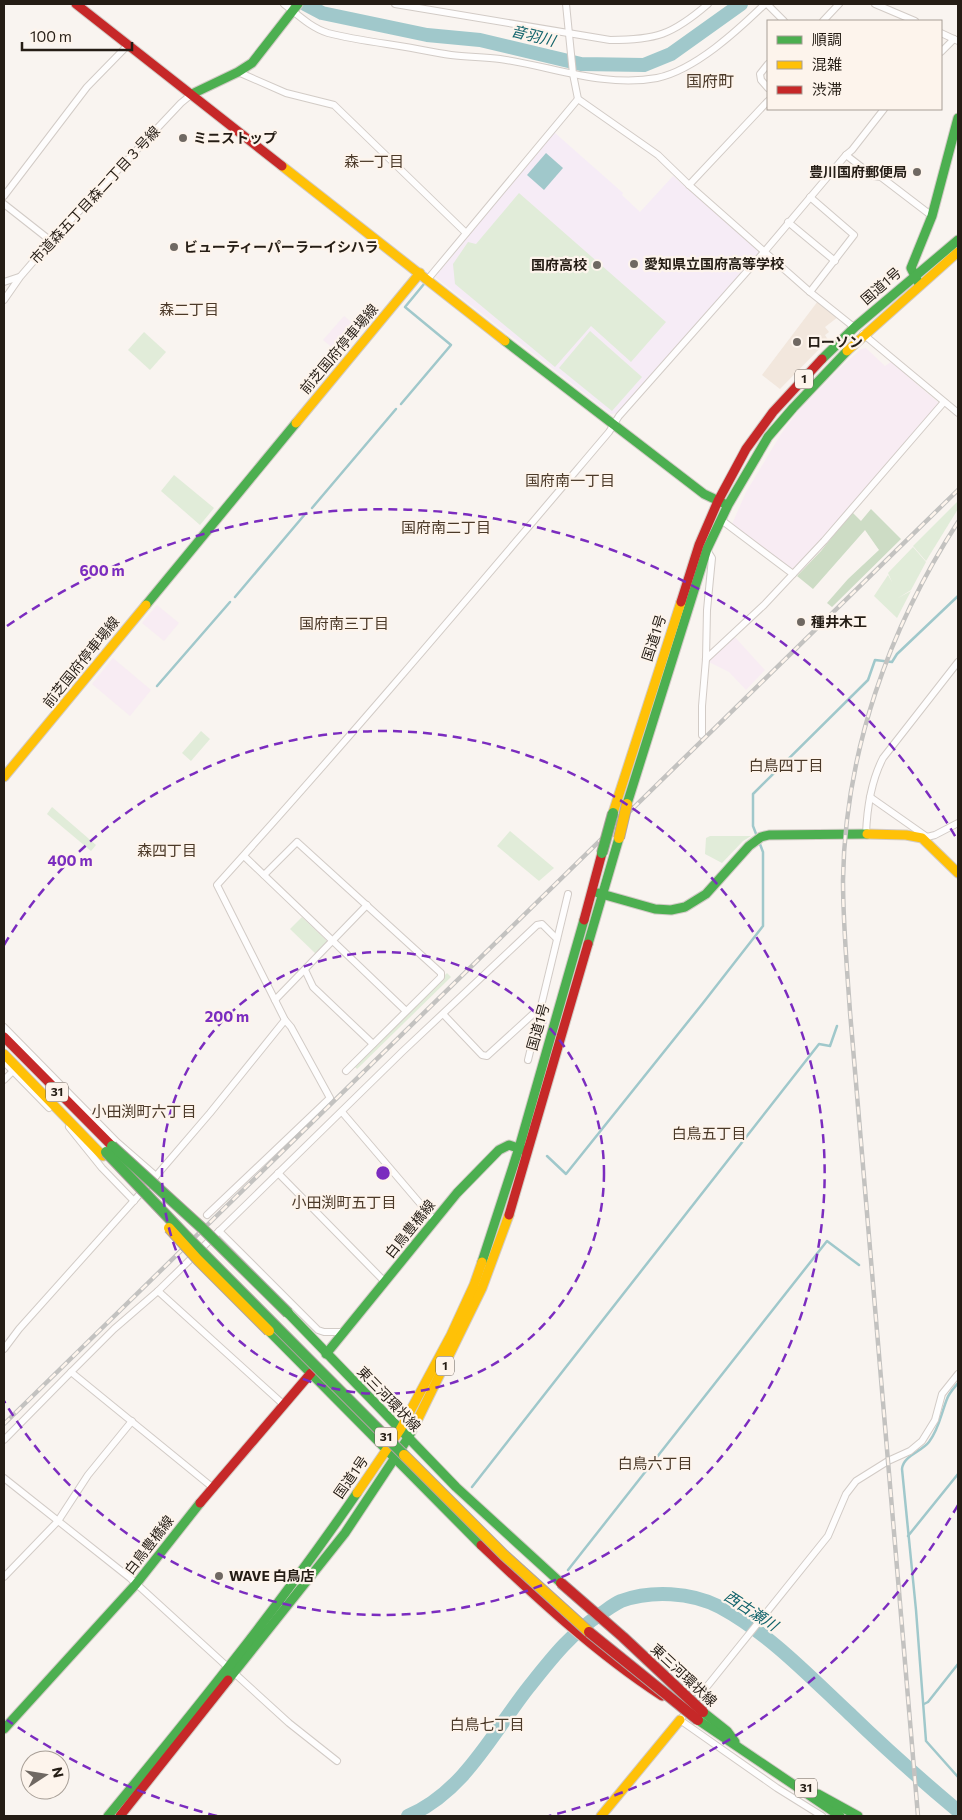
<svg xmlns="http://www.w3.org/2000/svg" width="962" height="1820" font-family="Commissioner,'Noto Sans JP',sans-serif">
<rect width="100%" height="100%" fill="#f9f4f0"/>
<path fill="#f2e7dd" d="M 818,301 L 838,317 L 825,327 L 829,332 L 825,335 L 828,340 L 780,389 L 762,375 Z"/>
<g fill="#f8ecf3">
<path d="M 344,316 L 360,329 L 339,353 L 323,340 Z"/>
<path d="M 866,348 L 885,366 L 891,362 L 939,403 L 794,571 L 732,524 L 746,492 L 781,434 L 798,411 L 842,366 L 861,349 Z"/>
<path d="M 157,605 L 179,623 L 164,641 L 142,623 Z"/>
<path d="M 734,636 L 765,670 L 746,690 L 729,672 L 709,662 L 709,659 Z"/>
<path d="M 113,658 L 151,690 L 130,716 L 92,684 Z"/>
</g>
<path fill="#f6ecf6" d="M 554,132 L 623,193 L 622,195 L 640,212 L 673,176 L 760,252 L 617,413 L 611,414 L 435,277 Z"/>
<g fill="#e1ecd9">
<path d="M 519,193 L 666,322 L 631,362 L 591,326 L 555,367 L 455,284 L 453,264 L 468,242 L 476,244 Z"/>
<path d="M 590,331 L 642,377 L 612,411 L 559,368 Z"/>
<path d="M 144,332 L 166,352 L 150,370 L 128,350 Z"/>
<path d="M 174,475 L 214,508 L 200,525 L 161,491 Z"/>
<path d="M 958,501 L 958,509 L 926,561 L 913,546 Z"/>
<path d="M 913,547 L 926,562 L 911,590 L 898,598 L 911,591 L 897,618 L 874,596 L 888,575 L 892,582 L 888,573 Z"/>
<path d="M 201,731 L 210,739 L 191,761 L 182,753 Z"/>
<path d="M 52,807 L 96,845 L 91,851 L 47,814 Z"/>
<path d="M 510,831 L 554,868 L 539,881 L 497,846 Z"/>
<path d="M 710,836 L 751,836 L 743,841 L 722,863 L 705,854 L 706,838 Z"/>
<path d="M 302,917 L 328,942 L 316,954 L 290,929 Z"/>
<path d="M 447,973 L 451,977 L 357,1069 L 353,1065 Z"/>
</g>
<path fill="#cddcc5" d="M 871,509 L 901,539 L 832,607 L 827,603 L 848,579 L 879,550 L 865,530 L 813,589 L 797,576 L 821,551 L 852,512 L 861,521 Z"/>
<path fill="#a0c8cb" d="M 546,153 L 563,168 L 544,190 L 527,175 Z"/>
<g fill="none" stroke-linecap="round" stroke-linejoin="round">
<g stroke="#a0c8cb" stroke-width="2.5">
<path d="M 401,404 L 451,345 L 405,307 L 424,284"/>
<path d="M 312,508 L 396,409"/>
<path d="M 235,597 L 306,513"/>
<path d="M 157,686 L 230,602"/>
<path d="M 547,1156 L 566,1174 L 703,1003 L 763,926 L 763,852 L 753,826 L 753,794 L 868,680 L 875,660 L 892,662 L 897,654 L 958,596"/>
<path d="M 958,1383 C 954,1388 949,1393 947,1399 C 941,1414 939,1429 929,1442 C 921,1452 903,1456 902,1469 L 916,1610 L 926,1741 L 958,1777"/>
<path d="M 472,1487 L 819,1044 L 830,1046 L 837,1026"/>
<path d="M 908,1536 L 958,1474"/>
<path d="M 568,1570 L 827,1241 L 859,1265"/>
<path d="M 924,1704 L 928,1702 L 958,1664"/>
</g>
<g stroke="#a0c8cb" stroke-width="14">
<path d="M 305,4 L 322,13 L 427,35 L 480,40 L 581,64 L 644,65 L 671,54 L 741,4"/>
<path d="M 408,1816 C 464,1792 492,1734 528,1688 C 552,1658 569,1635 602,1613 C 608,1609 614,1604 621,1601 C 651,1590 691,1592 720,1607 C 770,1634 810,1677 851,1715 C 885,1748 921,1780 958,1811"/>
</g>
<defs>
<g id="street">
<path d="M 284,4 C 297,14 311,28 328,33 C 347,38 367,41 387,44 C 409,47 430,52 451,55 C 467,57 484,57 500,59 C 551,66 604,88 657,78 C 695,70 737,31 765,4"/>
<path d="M 395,4 L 610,40 C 656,40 672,35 708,4"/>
<path d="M 566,4 L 573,74 L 578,99 L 658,155 L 689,185 L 810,292 L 855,328"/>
<path d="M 767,4 L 784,21"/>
<path d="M 875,4 L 915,21"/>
<path d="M 823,21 L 839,4"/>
<path d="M 941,33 L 958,41"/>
<path d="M 941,52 L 954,39"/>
<path d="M 768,64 L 760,74 L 761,80 L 768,88"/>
<path d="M 238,72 L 286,93 L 334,105 L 466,233"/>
<path d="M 846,155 L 873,176 L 881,177 L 932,216"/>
<path d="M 689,185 L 768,101"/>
<path d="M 4,196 L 87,87 L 129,44"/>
<path d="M 4,204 L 51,241"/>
<path d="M 788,222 L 835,261"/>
<path d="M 428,279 L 578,99"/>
<path d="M 4,282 L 19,277"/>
<path d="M 810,292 L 854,235 L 810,197"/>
<path d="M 4,300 L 20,277 L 51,241 L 181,103 L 192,94"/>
<path d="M 863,334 L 958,413"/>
<path d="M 720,519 L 793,574"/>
<path d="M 706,659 L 764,605 L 824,541 L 944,402"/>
<path d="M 702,735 L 702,706 L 706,659 L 707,610 L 712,558 L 707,550"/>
<path d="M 870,797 L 927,837"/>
<path d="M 866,834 C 867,808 871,781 883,758 L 958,662"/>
<path d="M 923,838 L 935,835 L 958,823"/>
<path d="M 244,856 L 406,1011"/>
<path d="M 264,875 L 297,842 L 441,973 L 441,977 L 346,1071"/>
<path d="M 305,970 L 313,987 L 373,1044"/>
<path d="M 275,1000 L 367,905"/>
<path d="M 444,1015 L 482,1055 L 487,1056 L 533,1014 L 539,1011"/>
<path d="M 4,1027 L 117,1142 L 156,1176"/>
<path d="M 528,1060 L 568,894"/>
<path d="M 4,1062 L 49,1108"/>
<path d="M 4,1080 L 13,1071"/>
<path d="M 342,1112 L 435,1221"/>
<path d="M 69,1127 L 102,1168 L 134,1201"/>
<path d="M 278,1173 L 385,1282"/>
<path d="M 207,1215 L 330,1098 L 291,1027 L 285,1020 L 217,885 C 351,737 480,584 609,432 L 619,416 L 765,251 L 846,155 L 852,150 L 884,109"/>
<path d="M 219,1231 L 318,1330 L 324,1332 L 344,1332"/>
<path d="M 158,1291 L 114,1329 L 71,1372 L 212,1487"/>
<path d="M 4,1349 L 19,1329 L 156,1176 L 210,1113 L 285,1020"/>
<path d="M 284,1405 L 158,1291 L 402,1052 L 537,925 L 542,924 L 557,939"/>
<path d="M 4,1440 L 71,1372"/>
<path d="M 4,1478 L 130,1578 L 289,1723 L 337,1761"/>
<path d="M 4,1577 L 58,1521 L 88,1475 L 132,1421"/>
<path d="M 822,1816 L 777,1788 L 680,1720 L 828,1536 L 846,1494 L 856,1481 L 888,1461 L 910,1451 L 922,1441 L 935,1420 L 942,1394 L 958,1374"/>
</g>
<g id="fast">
<path d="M 192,94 L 238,72 L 252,63 L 298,4"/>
<path d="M 918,282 L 911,268 L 932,216 L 958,118"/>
<path d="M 505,341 L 704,494 L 723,503"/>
<path d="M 822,359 L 855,327 L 958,240"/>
<path d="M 146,605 L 296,423"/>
<path d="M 627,804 L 707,549 L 728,505 L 768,437 L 793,408 L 847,351"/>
<path d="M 598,893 L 655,909 L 671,910 L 685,907 L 706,894 L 749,846 L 761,837 L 769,835 L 867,834"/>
<path d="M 588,944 L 619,838"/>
<path d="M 482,1262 L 519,1148 L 584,920"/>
<path d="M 288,1313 L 456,1487 L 561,1583"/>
<path d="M 269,1331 L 481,1545"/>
<path d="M 326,1354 L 457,1193 L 499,1150 L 509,1145 L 524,1150"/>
<path d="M 228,1680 L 345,1533 L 408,1438 L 416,1423"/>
<path d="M 703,1712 L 727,1731 L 735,1742"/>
<path d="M 698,1720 L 840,1816"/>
<path d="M 4,1729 L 136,1584 L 200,1503"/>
<path d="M 818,1794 L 858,1816"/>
<path d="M 108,1816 C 195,1711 280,1605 357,1493"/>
</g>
<g id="slow">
<path d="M 282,166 L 505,341"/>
<path d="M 847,351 L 958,252"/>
<path d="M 296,423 L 420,273"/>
<path d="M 4,777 L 146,605"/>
<path d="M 613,813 L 681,602"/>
<path d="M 867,834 L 906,835 L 922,838 L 958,873"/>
<path d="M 4,1054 L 103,1156"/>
<path d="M 416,1423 L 482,1288 L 509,1215"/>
<path d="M 357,1493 L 400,1430 L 451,1335 L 474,1285 L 482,1262"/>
<path d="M 601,1816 L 680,1720"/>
</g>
<g id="jam">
<path d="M 76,4 L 282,166"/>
<path d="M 681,602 L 699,545 L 718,501 L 746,449 L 773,412 L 822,359"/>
<path d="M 584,920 L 602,853"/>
<path d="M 4,1037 L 112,1146"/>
<path d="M 509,1215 L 588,944"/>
<path d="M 200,1503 L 311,1373"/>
<path d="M 481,1545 C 538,1599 596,1653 662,1696"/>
<path d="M 120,1816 L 228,1680"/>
</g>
</defs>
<use href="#street" stroke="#d2cbc6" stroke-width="8"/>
<use href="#fast" stroke="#d2cbc6" stroke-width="11"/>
<use href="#slow" stroke="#d2cbc6" stroke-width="11"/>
<use href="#jam" stroke="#d2cbc6" stroke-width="11"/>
<use href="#street" stroke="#fefdfd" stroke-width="6"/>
<use href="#fast" stroke="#4caf50" stroke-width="9"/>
<use href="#slow" stroke="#ffc107" stroke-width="9"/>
<use href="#jam" stroke="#c62828" stroke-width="9"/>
<defs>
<g id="rail">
<path d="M 4,1424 L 958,490"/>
<path d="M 918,1816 L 850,1012 C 847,968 843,924 843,880 C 845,752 889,628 958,522"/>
</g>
</defs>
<use href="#rail" stroke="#c3c2c0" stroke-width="4.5"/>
<use href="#rail" stroke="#fdf4ec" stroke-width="2.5" stroke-dasharray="8" stroke-linecap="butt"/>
<defs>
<g id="fast-bridge">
<path d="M 602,853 L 613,813"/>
<path d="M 112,1146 L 202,1228 L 288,1313"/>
<path d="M 106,1152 L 187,1237 L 404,1455"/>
</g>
<g id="slow-bridge">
<path d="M 619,838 L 627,804"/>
<path d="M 169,1228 L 198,1260 L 269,1331"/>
<path d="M 404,1455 L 504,1555 L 589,1632"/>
</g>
<g id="jam-bridge">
<path d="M 561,1583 L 623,1637 L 703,1712"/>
<path d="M 589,1632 L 698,1720"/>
</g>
</defs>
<use href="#fast-bridge" stroke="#b0a4a2" stroke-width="12" stroke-linecap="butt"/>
<use href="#slow-bridge" stroke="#b0a4a2" stroke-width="12" stroke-linecap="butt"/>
<use href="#jam-bridge" stroke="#b0a4a2" stroke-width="12" stroke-linecap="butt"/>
<use href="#fast-bridge" stroke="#4caf50" stroke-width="10"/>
<use href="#slow-bridge" stroke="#ffc107" stroke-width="10"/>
<use href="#jam-bridge" stroke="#c62828" stroke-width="10"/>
</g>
<g fill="none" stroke="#7b2cbf" stroke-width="2.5" stroke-dasharray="9 6">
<circle cx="383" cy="1173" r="221"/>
<path d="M4 945A442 442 0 1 1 4 1401"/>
<path d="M958 1505A664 664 0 0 1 549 1816M217 1816A664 664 0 0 1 7 1720M7 626A664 664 0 0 1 958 841"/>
</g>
<g fill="#6f6862" stroke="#fdf4ec" stroke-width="2">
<circle cx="183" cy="138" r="5"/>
<circle cx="917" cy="172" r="5"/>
<circle cx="174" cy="247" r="5"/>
<circle cx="634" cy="264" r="5"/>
<circle cx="597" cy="265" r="5"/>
<circle cx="797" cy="342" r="5"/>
<circle cx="801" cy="622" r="5"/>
<circle cx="219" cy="1576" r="5"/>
</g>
<g text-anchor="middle" stroke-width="4.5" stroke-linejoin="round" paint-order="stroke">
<g fill="#fdf4ec" stroke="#665e56" stroke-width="1">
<rect x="795" y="369.5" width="18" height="19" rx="4"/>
<rect x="46" y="1082.5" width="22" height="19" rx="4"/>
<rect x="436" y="1356.5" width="18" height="19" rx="4"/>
<rect x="375" y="1427.5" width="22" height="19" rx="4"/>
<rect x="795" y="1778.5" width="22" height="19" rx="4"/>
</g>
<g font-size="12" font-weight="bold" fill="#251d15">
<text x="804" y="383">1</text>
<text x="57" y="1096">31</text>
<text x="445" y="1370">1</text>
<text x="386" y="1441">31</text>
<text x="806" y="1792">31</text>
</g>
<g font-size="14" font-weight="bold" fill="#251d15" stroke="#fdf4ec" text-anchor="start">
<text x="193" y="143">ミニストップ</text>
<text x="907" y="177" text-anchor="end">豊川国府郵便局</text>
<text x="184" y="252">ビューティーパーラーイシハラ</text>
<text x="644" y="269">愛知県立国府高等学校</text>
<text x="587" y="270" text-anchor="end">国府高校</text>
<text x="807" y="347">ローソン</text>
<text x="811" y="627">種井木工</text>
<text x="229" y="1581">WAVE 白鳥店</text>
</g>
<g font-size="14" fill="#251d15" stroke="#fdf4ec">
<text transform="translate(95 195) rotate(-47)" y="5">市道森五丁目森二丁目３号線</text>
<text transform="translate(881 286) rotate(-41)" y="5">国道1号</text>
<text transform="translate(339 349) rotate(-50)" y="5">前芝国府停車場線</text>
<text transform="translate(654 638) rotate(-72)" y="5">国道1号</text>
<text transform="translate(81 662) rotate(-51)" y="5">前芝国府停車場線</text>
<text transform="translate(538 1027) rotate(-74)" y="5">国道1号</text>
<text transform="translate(410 1229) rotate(-51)" y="5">白鳥豊橋線</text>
<text transform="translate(389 1399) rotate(46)" y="5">東三河環状線</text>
<text transform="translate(351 1477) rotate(-55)" y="5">国道1号</text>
<text transform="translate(149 1545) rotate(-52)" y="5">白鳥豊橋線</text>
<text transform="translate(684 1675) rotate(43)" y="5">東三河環状線</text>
</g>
<g font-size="15" font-style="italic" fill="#0f626a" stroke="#fdf4ec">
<text transform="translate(533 36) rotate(14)" y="5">音羽川</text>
<text transform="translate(751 1611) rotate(33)" y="5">西古瀬川</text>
</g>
<g font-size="15" fill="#4b3928" stroke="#fdf4ec">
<text x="374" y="167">森一丁目</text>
<text x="189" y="315">森二丁目</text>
<text x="570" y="486">国府南一丁目</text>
<text x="446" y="533">国府南二丁目</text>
<text x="344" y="629">国府南三丁目</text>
<text x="786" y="771">白鳥四丁目</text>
<text x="167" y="856">森四丁目</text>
<text x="144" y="1117">小田渕町六丁目</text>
<text x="709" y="1139">白鳥五丁目</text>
<text x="344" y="1208">小田渕町五丁目</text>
<text x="655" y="1469">白鳥六丁目</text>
<text x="487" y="1730">白鳥七丁目</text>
</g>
<g font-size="16" fill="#4b3928" stroke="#fdf4ec">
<text x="710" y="87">国府町</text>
</g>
</g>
<circle cx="383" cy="1173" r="8" fill="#7b2cbf" stroke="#fdf4ec" stroke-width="2.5"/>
<g font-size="15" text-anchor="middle" font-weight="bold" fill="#7b2cbf" stroke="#fdf4ec" stroke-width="4.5" stroke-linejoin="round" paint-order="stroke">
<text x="102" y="576">600 m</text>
<text x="70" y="866">400 m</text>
<text x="227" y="1022">200 m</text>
</g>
<rect width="962" height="1820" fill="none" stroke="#251d15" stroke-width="10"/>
<rect x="767" y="20" width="175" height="90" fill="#fdf4ec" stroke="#a79e96"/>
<rect x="777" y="36" width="25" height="8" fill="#4caf50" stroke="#a79e96"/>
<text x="812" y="45" font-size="15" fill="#251d15">順調</text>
<rect x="777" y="61" width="25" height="8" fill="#ffc107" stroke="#a79e96"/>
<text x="812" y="70" font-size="15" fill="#251d15">混雑</text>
<rect x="777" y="86" width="25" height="8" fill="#c62828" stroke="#a79e96"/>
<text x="812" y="95" font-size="15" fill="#251d15">渋滞</text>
<g transform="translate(45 1775) rotate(78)"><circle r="24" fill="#fdf4ec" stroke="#a79e96"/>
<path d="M0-4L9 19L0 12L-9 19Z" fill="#6f6862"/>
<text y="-8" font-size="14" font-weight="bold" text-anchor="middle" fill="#251d15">N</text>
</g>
<path d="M22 42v8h110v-8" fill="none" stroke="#251d15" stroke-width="2.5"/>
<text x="30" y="42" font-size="15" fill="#251d15" stroke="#fdf4ec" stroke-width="4" paint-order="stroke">100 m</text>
</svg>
